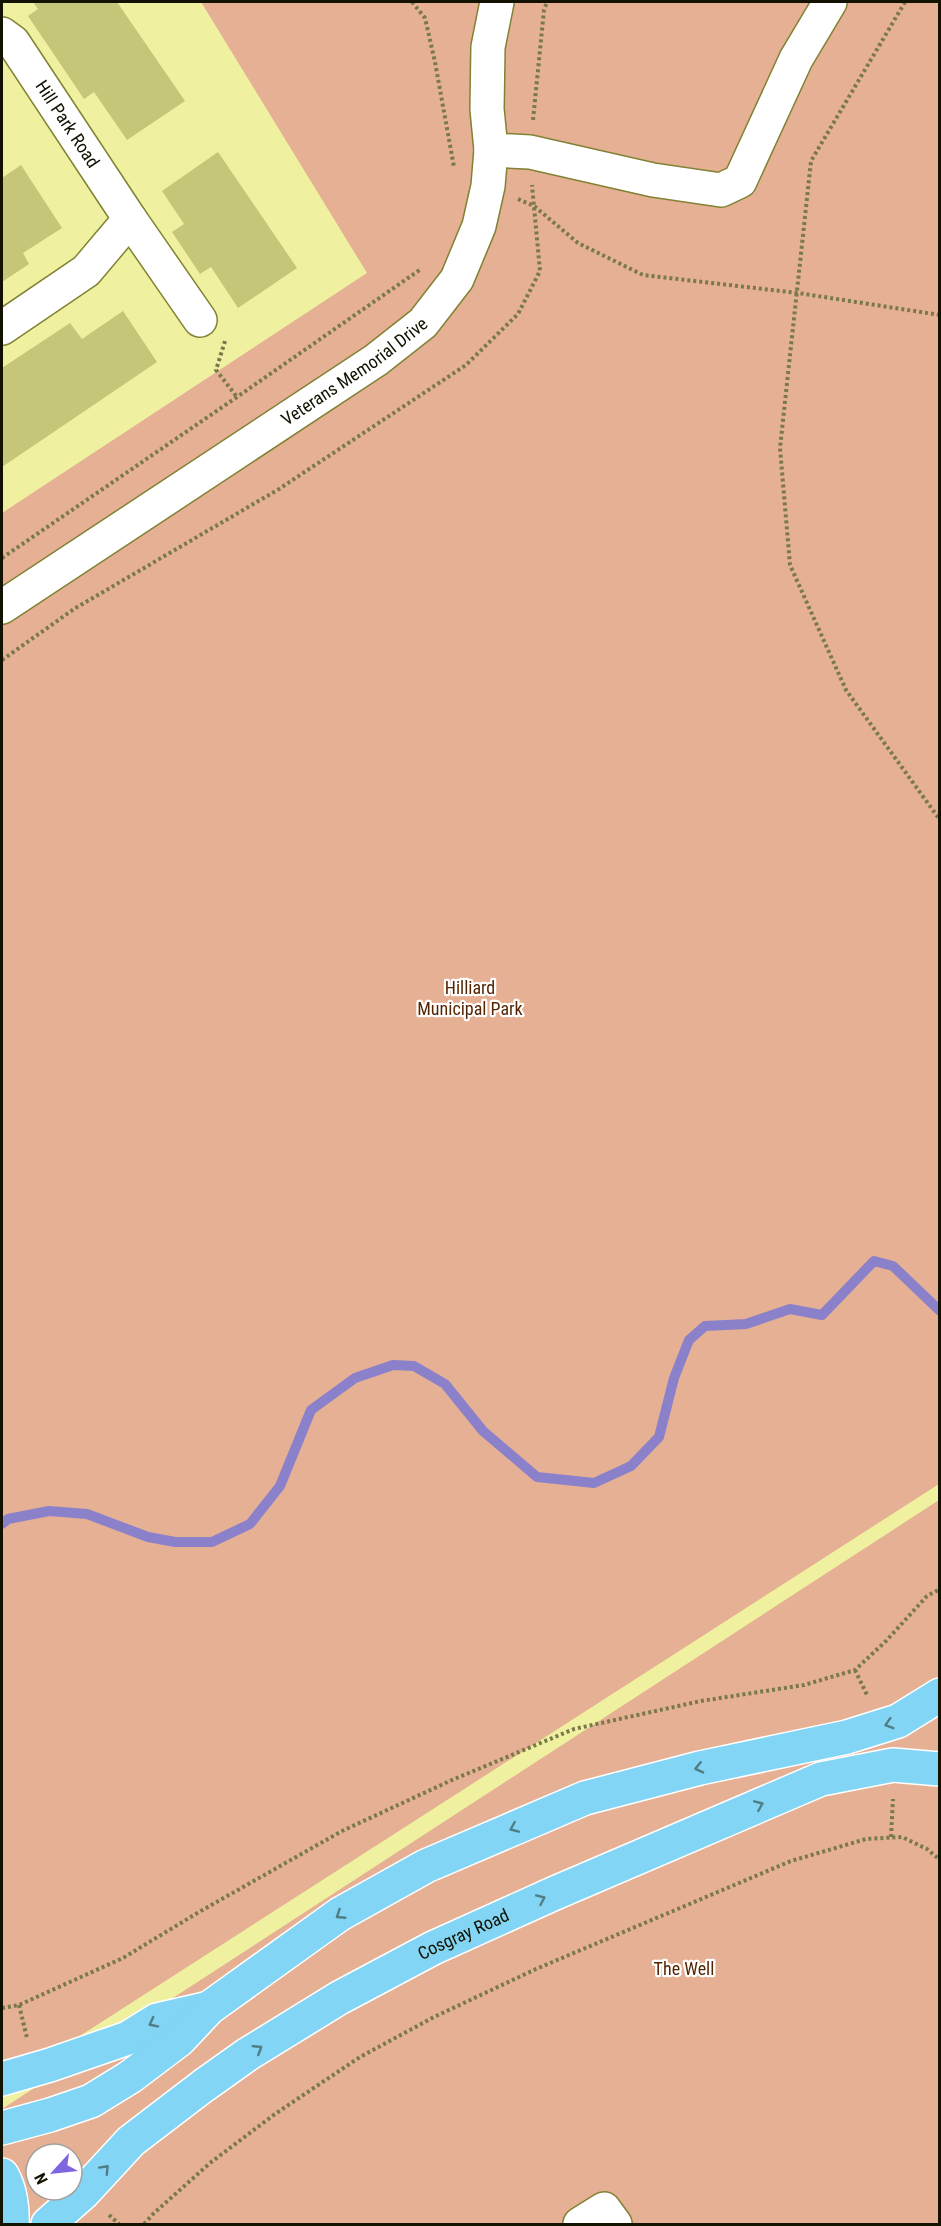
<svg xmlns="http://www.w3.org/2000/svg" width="941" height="2226" font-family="'Roboto Condensed',sans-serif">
<rect width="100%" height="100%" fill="#eff1a0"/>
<g fill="#e6b094" fill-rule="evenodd">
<path d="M 201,2 L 939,2 L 939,1484 L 2,2086 L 2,513 L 367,273 Z"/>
<path d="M 939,1500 L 939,2224 L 2,2224 L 2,2109 ZM 36,2154 L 72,2154 L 72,2190 L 36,2190 Z"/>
</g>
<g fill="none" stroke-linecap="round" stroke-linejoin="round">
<path stroke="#8b81cb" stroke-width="10" d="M 2,1524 L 8,1519 L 49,1511 L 87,1514 L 148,1537 L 175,1542 L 212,1542 L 250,1524 L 280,1486 L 311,1410 L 355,1378 L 393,1365 L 414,1366 L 445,1384 L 483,1431 L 537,1477 L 594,1483 L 631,1466 L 659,1437 L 674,1378 L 689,1340 L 705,1326 L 746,1324 L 790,1309 L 822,1315 L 874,1261 L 893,1266 L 940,1311"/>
</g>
<g fill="#c5c677">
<path d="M 33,2 L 117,2 L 185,101 L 127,140 L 94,92 L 84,99 L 28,16 L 38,9 Z"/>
<path d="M 218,152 L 297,268 L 238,308 L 211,267 L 200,274 L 172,232 L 184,224 L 162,191 Z"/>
<path d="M 21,165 L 62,228 L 23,253 L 29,264 L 2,282 L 2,178 Z"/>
<path d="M 123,311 L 157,362 L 2,467 L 2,368 L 70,323 L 82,339 Z"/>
</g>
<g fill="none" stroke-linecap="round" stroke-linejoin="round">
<defs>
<g id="minor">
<path id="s1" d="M 2,34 L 13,42 L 130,219 L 86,271 L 2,328"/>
<path d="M 491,150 L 530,152 L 653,180 L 721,190 L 740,181 L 796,59 L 830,2"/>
<path d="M 130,219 L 200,320"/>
<path id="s2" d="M 2,607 L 376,360 L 423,323 L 457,279 L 479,226 L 488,186 L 491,150 L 487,109 L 488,47 L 497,2"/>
<path d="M 580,2224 L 604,2209 L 615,2224"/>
</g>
<g id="major">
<path d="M 2,2079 L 50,2065 L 128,2038 L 157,2020 L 209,2008"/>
<path d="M 2,2128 L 50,2115 L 91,2101 L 130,2077 L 179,2040 L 209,2008 L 340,1914 L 426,1866 L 585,1798 L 700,1768 L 847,1737 L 898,1721 L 940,1695"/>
<path d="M 2,2175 C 10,2189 13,2208 12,2224"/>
<path id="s3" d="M 48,2224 L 83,2193 L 131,2141 L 203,2086 L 248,2054 L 339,1998 L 433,1948 L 555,1893 L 821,1779 L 893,1765 L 940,1769"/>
</g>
</defs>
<use href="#minor" stroke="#818233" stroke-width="36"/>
<use href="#major" stroke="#fff" stroke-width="36"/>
<g stroke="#79794a" stroke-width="4" stroke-dasharray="3 3" stroke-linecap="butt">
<path d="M 412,2 L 425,18 L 435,62 L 454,167"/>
<path d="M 905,2 L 811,161 L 780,448 L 790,565 L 846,690 L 940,820"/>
<path d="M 533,120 L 544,10 L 547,2"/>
<path d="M 518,199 L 534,206 L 578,243 L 643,275 L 798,293 L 940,315"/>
<path d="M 225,341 L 216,370 L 237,397"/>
<path d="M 2,558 L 237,397 L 421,269"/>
<path d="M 2,660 L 74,609 L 279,489 L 466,365 L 518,314 L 540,271 L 532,185"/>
<path d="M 855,1670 L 867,1695"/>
<path d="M 891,1837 L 893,1799"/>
<path d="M 19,2005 L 27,2038"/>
<path d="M 2,2008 L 19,2005 L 123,1958 L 199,1912 L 342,1831 L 452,1780 L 574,1729 L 701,1701 L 804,1685 L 855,1670 L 886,1641 L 927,1596 L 940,1589"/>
<path d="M 109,2215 L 119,2224"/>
<path d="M 144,2224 L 154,2213 L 210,2163 L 275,2114 L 360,2057 L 434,2017 L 536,1969 L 791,1861 L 866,1839 L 902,1837 L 927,1849 L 940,1860"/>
</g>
<use href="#minor" stroke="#fff" stroke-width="33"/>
<use href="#major" stroke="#82d5f4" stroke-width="33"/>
</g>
<defs><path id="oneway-chevron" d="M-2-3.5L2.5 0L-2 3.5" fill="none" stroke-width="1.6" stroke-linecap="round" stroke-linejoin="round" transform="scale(1.5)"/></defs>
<g stroke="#507d86">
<use href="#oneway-chevron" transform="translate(889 1724) rotate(163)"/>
<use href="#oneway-chevron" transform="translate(699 1768) rotate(167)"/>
<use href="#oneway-chevron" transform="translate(759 1805) rotate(-23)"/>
<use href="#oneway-chevron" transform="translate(514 1828) rotate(157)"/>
<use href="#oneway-chevron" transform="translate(541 1899) rotate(-24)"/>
<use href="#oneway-chevron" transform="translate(340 1915) rotate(147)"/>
<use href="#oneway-chevron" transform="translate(153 2023) rotate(153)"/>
<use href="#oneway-chevron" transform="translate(258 2049) rotate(-32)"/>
<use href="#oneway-chevron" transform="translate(105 2169) rotate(-47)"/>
</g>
<g text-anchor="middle" stroke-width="4.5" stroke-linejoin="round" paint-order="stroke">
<g font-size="18" fill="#131200" stroke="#fff">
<text dy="6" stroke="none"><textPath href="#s1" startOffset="112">Hill Park Road</textPath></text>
<text dy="6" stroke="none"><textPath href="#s2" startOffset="424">Veterans Memorial Drive</textPath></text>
<text dy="6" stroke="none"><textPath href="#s3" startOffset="510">Cosgray Road</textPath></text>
</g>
<g font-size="18" fill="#552503" stroke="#fff">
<text x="470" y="994">Hilliard<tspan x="470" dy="21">Municipal Park</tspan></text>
<text x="684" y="1975">The Well</text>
</g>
</g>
<rect width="941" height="2226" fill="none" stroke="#131200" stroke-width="6"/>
<g transform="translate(54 2172) rotate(243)"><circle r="28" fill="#ffffff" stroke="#a1a099" stroke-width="1.5"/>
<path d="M0-4.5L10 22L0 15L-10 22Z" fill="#7f65e0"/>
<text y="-9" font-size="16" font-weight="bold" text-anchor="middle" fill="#131200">N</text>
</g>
</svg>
